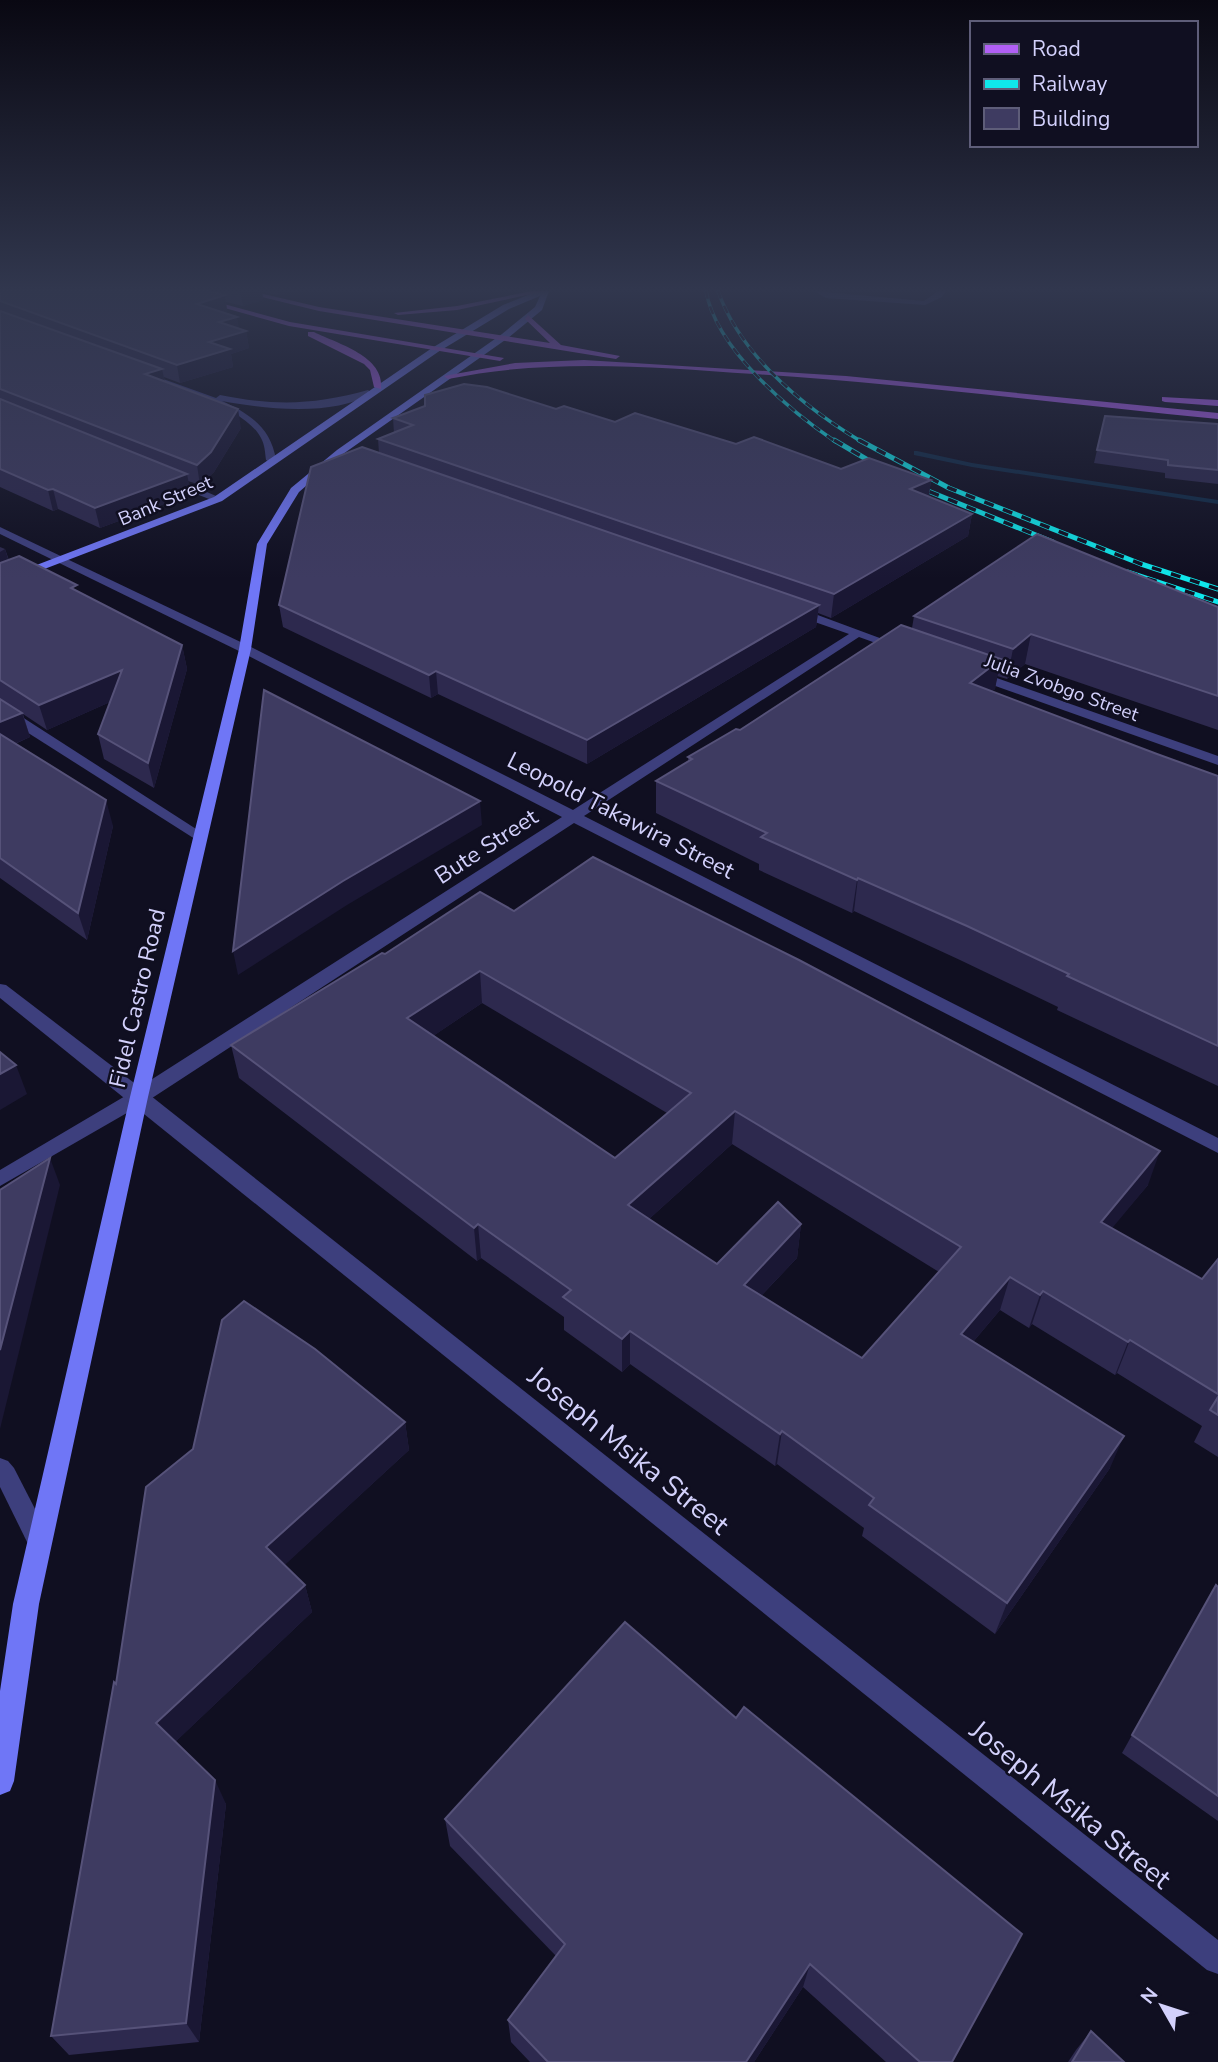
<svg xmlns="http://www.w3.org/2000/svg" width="1218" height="2062" font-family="'Nunito Sans',sans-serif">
<rect width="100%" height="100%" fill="#100f21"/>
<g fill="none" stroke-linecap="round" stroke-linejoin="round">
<path fill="#112b47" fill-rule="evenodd" d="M 917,451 L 972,463 L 1218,500 L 1218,504 L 972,467 L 914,455 L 914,451 Z"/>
<g fill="#3d3f7d" fill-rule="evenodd">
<path d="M 814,291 L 924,301 L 938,291 L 946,291 L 942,297 L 925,305 L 826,298 Z"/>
<path d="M 164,477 L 172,477 L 223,499 L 214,501 L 164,481 Z"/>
<path d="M 0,705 L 5,706 L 207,836 L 205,839 L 195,839 L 0,715 Z"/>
<path d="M 0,1458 L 8,1461 L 14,1468 L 51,1540 L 48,1548 L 39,1551 L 30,1548 L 0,1487 Z"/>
</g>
<g fill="#3d3f7d" fill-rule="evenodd">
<path d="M 141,371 L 216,398 L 220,395 C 275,406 314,405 368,390 L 372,393 C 335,417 264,409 222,401 C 250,414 271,428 276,460 L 271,463 L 266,460 C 265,453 265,445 261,438 C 245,407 173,387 141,375 Z"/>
<path d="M 796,607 L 904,647 L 898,651 L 859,637 L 584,816 L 1218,1138 L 1218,1153 L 574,823 L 146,1102 L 0,1186 L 0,1170 L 132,1092 L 562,817 L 241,652 L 241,646 L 249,646 L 573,810 L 849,634 L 792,614 L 792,608 Z"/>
<path d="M 974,670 L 1218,756 L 1218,765 L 970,677 L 970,671 Z"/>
</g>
<g fill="#3d3f7d" fill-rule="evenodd">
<path d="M 0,527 L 249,646 L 251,649 L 249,652 L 241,652 L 0,534 Z"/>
<path d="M 0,984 L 6,985 L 146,1092 L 1218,1940 L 1218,1974 L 1207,1970 L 0,998 Z"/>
</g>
<path fill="#6f76f6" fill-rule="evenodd" d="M 538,291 L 549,291 L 542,310 L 508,338 L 343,454 L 299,492 L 267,544 L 251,649 L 148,1097 L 39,1604 L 14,1781 L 10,1791 L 0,1795 L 0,1691 L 13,1604 L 130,1097 L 239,649 L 257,544 L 291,488 L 337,450 L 502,334 L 535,307 L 540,296 L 509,309 L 438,352 L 222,501 L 0,586 L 0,579 L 214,497 L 432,348 L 503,305 Z"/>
<g fill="#b15ff5" fill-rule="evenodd">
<path d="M 164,291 L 176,291 L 290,322 L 504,358 L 500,361 L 289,326 Z"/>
<path d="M 238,291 L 251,291 L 319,307 L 550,343 L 525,319 L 528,315 L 561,345 L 620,356 L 616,359 L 319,311 Z"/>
<path d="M 532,291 L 546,291 L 457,310 L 398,315 L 394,313 L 457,306 Z"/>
<path d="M 308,332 L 314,332 C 338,344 385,356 381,389 L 374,387 L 370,370 L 364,364 L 308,336 Z"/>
<path d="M 584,360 L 846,376 L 1218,413 L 1218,419 C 1063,404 909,384 754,374 C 651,367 550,358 448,379 L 444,376 L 515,363 Z"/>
<path d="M 1162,397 L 1218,400 L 1218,406 L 1165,402 L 1162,401 Z"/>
</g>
<defs>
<g id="rail-far1">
<path d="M 706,291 C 716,349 790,411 836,442"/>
<path d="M 718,291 C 741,356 804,407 862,442"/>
</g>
<g id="rail">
<path d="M 834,440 L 883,469"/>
<path d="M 859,440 L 949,488 L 1141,564 L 1218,589"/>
<path d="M 911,484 L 1053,542"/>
<path d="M 1128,572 L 1218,602"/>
</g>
</defs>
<use href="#rail-far1" stroke="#0fe7eb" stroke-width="3.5"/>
<use href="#rail" stroke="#0fe7eb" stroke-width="5"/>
<use href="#rail-far1" stroke="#100f21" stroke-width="2.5" stroke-dasharray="8" stroke-linecap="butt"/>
<use href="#rail" stroke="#100f21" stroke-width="3.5" stroke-dasharray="10" stroke-linecap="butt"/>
</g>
<g fill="#2d294e" fill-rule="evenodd">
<path d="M 0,291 L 293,291 L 278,295 L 262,292 L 263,300 L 243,306 L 226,302 L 227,311 L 224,313 L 239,329 L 246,331 L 249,348 L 231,354 L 233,367 L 180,383 L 164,377 L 165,382 L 241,428 L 214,472 L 200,485 L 188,481 L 191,494 L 100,528 L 58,509 L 53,511 L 0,487 Z"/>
<path d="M 556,409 L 615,422 L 736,444 L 841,469 L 931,480 L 929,496 L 972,514 L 968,536 L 831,618 L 818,613 L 816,627 L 587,764 L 438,694 L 431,698 L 283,627 L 279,605 L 379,453 L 378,439 L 394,433 L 393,418 Z"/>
<path d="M 1105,416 L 1218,424 L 1218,484 L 1165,478 L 1165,473 L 1094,463 Z"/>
<path d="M 0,547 L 5,549 L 9,560 L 78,591 L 182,645 L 187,669 L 154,788 L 104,759 L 98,734 L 110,702 L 47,730 L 23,714 L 30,737 L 15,744 L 113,826 L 87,940 L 0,878 Z"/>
<path d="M 1218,607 L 1218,730 L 1025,664 L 1007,679 L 997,676 L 995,689 L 992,691 L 1157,754 L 1218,776 L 1218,1086 L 1057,1010 L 1058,1007 L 960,960 L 854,911 L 852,913 L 759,870 L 759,864 L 656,813 L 656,781 L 688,761 L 688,757 L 740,730 L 912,628 L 914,616 Z"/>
<path d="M 514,911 L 1148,1185 L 1111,1228 L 1202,1279 L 1218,1259 L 1218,1457 L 1194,1442 L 1202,1426 L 1117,1373 L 1115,1375 L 1032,1324 L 1029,1328 L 1000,1310 L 973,1342 L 1110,1468 L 995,1634 L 862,1536 L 864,1528 L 777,1464 L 775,1466 L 630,1364 L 622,1372 L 564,1330 L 564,1317 L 481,1258 L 477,1261 L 239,1078 L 231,1045 L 385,954 ZM 482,1003 L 667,1113 L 615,1158 L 433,1036 ZM 732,1144 L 939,1272 L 862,1358 L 761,1296 L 797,1258 L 801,1224 L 717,1264 L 649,1219 Z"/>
<path d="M 405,1422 L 409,1450 L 284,1565 L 305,1585 L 312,1612 L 175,1742 L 226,1804 L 199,2042 L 69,2055 L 51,2036 L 116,1684 Z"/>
<path d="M 1216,1585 L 1218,1587 L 1218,1821 L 1122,1753 Z"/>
<path d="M 625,1622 L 952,2062 L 886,2062 L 803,1987 L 754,2062 L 530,2062 L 511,2042 L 508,2020 L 556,1956 L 450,1846 L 445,1819 Z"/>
<path d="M 1091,2031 L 1124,2062 L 1068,2062 L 1076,2050 Z"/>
</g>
<g fill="#1a1734">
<path d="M 240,291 L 262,291 L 263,300 L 243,306 Z"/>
<path d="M 278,291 L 293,291 L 278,295 Z"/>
<path d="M 225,295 L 227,311 L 200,321 L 197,304 Z"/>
<path d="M 237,317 L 240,333 L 246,331 L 249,348 L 231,354 L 233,367 L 180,383 L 177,365 L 219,322 Z"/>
<path d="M 162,369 L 166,387 L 145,374 Z"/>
<path d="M 238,409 L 241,428 L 214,472 L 200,485 L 197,465 Z"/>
<path d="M 187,474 L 191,494 L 100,528 L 95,508 Z"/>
<path d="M 931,480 L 928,502 L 910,489 Z"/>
<path d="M 53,489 L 58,509 L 53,511 L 48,490 Z"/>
<path d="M 972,514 L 968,536 L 831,618 L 834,594 Z"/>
<path d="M 5,549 L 12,572 L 0,577 L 0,552 Z"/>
<path d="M 819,605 L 816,627 L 587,764 L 587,740 Z"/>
<path d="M 1031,634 L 1025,664 L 1007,679 L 1013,649 Z"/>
<path d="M 182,645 L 187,669 L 154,788 L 148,763 Z"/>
<path d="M 1001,659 L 995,689 L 965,714 L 970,683 Z"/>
<path d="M 122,670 L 128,694 L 47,730 L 39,705 Z"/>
<path d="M 436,671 L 438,694 L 431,698 L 429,675 Z"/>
<path d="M 22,713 L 30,737 L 0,750 L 0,722 Z"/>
<path d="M 106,800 L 113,826 L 87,940 L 78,913 Z"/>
<path d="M 480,801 L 482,825 L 347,905 L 238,975 L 233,951 L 343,881 Z"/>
<path d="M 858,878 L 854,911 L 852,913 L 857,880 Z"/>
<path d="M 480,971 L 482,1003 L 411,1051 L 407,1018 Z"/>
<path d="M 16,1065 L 27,1094 L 0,1110 L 0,1074 Z"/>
<path d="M 735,1111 L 732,1144 L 627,1239 L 628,1205 Z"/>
<path d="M 1160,1151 L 1148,1185 L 1089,1256 L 1101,1222 Z"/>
<path d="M 50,1158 L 60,1185 L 0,1429 L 0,1350 Z"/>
<path d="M 478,1224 L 481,1258 L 477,1261 L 474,1228 Z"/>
<path d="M 801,1224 L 797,1258 L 740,1318 L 744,1285 Z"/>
<path d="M 1010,1277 L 1000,1310 L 952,1367 L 961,1334 Z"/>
<path d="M 1043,1291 L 1032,1324 L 1029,1328 L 1040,1295 Z"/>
<path d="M 630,1331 L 630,1364 L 622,1372 L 622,1339 Z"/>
<path d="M 1130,1340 L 1117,1373 L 1115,1375 L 1128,1342 Z"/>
<path d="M 405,1422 L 409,1450 L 274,1575 L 266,1547 Z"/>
<path d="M 782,1431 L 777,1464 L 775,1466 L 780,1434 Z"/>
<path d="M 1124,1436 L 1110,1468 L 995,1634 L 1007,1603 Z"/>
<path d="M 305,1585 L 312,1612 L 169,1748 L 156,1723 Z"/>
<path d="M 215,1780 L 226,1804 L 199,2042 L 186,2023 Z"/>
<path d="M 810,1964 L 803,1987 L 754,2062 L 746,2062 Z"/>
</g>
<g fill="#3e3b61" stroke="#565279" stroke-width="2" fill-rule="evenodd">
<path d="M 0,291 L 209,291 L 225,295 L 197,304 L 237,317 L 219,322 L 246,331 L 209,342 L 230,349 L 177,365 L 0,301 Z"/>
<path d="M 0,311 L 162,369 L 145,374 L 238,409 L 211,452 L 197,465 L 0,389 Z"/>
<path d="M 464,384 L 487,387 L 556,409 L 564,406 L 615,422 L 635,413 L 736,444 L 754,437 L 841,469 L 869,458 L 931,480 L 910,489 L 972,514 L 834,594 L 378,439 L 413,425 L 393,418 L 425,406 L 425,395 Z"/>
<path d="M 0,399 L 187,474 L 95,508 L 53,489 L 48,490 L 0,469 Z"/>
<path d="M 1105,416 L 1218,424 L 1218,470 L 1168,465 L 1168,460 L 1097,450 Z"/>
<path d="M 362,447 L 819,605 L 587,740 L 436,671 L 429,675 L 279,605 L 311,467 Z"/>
<path d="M 1037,534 L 1218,607 L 1218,696 L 1031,634 L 1013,649 L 914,616 Z"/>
<path d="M 19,556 L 77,585 L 71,588 L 182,645 L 148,763 L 98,734 L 122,670 L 39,705 L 0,680 L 0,563 Z"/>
<path d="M 901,625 L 1001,659 L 970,683 L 1157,754 L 1218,776 L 1218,1046 L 1067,976 L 1069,974 L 967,926 L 858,878 L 857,880 L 761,837 L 767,833 L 656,781 L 692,759 L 688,757 L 736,729 L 740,730 Z"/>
<path d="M 264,690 L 480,801 L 343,881 L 233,951 Z"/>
<path d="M 0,699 L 22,713 L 0,722 Z"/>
<path d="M 0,734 L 106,800 L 78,913 L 0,858 Z"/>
<path d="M 593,857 L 799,960 L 1160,1151 L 1101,1222 L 1202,1279 L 1218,1259 L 1218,1394 L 1130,1340 L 1128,1342 L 1043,1291 L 1040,1295 L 1010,1277 L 961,1334 L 1124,1436 L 1007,1603 L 869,1505 L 874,1498 L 782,1431 L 780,1434 L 630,1331 L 622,1339 L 563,1297 L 571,1290 L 478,1224 L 474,1228 L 231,1045 L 382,953 L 385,954 L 480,892 L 514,911 ZM 480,971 L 691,1093 L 615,1158 L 407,1018 ZM 735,1111 L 961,1247 L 862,1358 L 744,1285 L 801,1224 L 778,1202 L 717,1264 L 628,1205 Z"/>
<path d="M 0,1052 L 16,1065 L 0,1074 Z"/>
<path d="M 50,1158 L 0,1350 L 0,1190 Z"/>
<path d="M 244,1301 L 315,1349 L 405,1422 L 266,1547 L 305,1585 L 156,1723 L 215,1780 L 186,2023 L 51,2036 L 114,1682 L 116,1684 L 146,1487 L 193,1449 L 222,1320 Z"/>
<path d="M 1218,1397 L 1218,1415 L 1210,1410 Z"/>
<path d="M 1216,1585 L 1218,1587 L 1218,1796 L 1132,1735 Z"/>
<path d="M 625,1622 L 736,1718 L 744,1707 L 1022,1934 L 952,2062 L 920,2062 L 810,1964 L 746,2062 L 548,2062 L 508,2020 L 565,1944 L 445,1819 Z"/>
<path d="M 1091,2031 L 1124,2062 L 1072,2062 Z"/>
</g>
<linearGradient id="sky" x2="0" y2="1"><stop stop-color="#090812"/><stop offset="0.5" stop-color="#31374e"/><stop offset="1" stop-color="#31374e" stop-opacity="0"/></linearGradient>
<rect width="1218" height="579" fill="url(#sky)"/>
<g text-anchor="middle" stroke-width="5" stroke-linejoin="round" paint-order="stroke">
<g font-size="19" fill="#d3d1fc" stroke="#100f21">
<text transform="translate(165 500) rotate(-23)" y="7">Bank Street</text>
<text transform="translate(1062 687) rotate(20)" y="7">Julia Zvobgo Street</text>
</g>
<g font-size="23" fill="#d3d1fc" stroke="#100f21">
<text transform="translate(621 815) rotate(27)" y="8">Leopold Takawira Street</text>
<text transform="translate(486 846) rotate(-33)" y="8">Bute Street</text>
<text transform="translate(137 998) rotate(-77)" y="8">Fidel Castro Road</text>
</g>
<g font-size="28" fill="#d3d1fc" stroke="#100f21">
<text transform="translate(629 1450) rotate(39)" y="10">Joseph Msika Street</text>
<text transform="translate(1071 1804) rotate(39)" y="10">Joseph Msika Street</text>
</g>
</g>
<rect x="970" y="21" width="228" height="126" fill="#100f21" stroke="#5e5d79" stroke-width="2"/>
<rect x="984" y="44" width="35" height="10" fill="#b15ff5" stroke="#5e5d79" stroke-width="2"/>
<text x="1032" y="56" font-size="21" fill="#d3d1fc">Road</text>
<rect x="984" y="79" width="35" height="10" fill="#0fe7eb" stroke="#5e5d79" stroke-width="2"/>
<text x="1032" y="91" font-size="21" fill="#d3d1fc">Railway</text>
<rect x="984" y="108" width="35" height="21" fill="#3e3b61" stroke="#5e5d79" stroke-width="2"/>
<text x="1032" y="126" font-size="21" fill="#d3d1fc">Building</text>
<g transform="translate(1162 2006) rotate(309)" stroke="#100f21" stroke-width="5" paint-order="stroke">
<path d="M0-5L12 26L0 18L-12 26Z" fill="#d3d1fc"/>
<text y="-10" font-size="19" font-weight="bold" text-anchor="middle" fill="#d3d1fc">N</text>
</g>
</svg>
